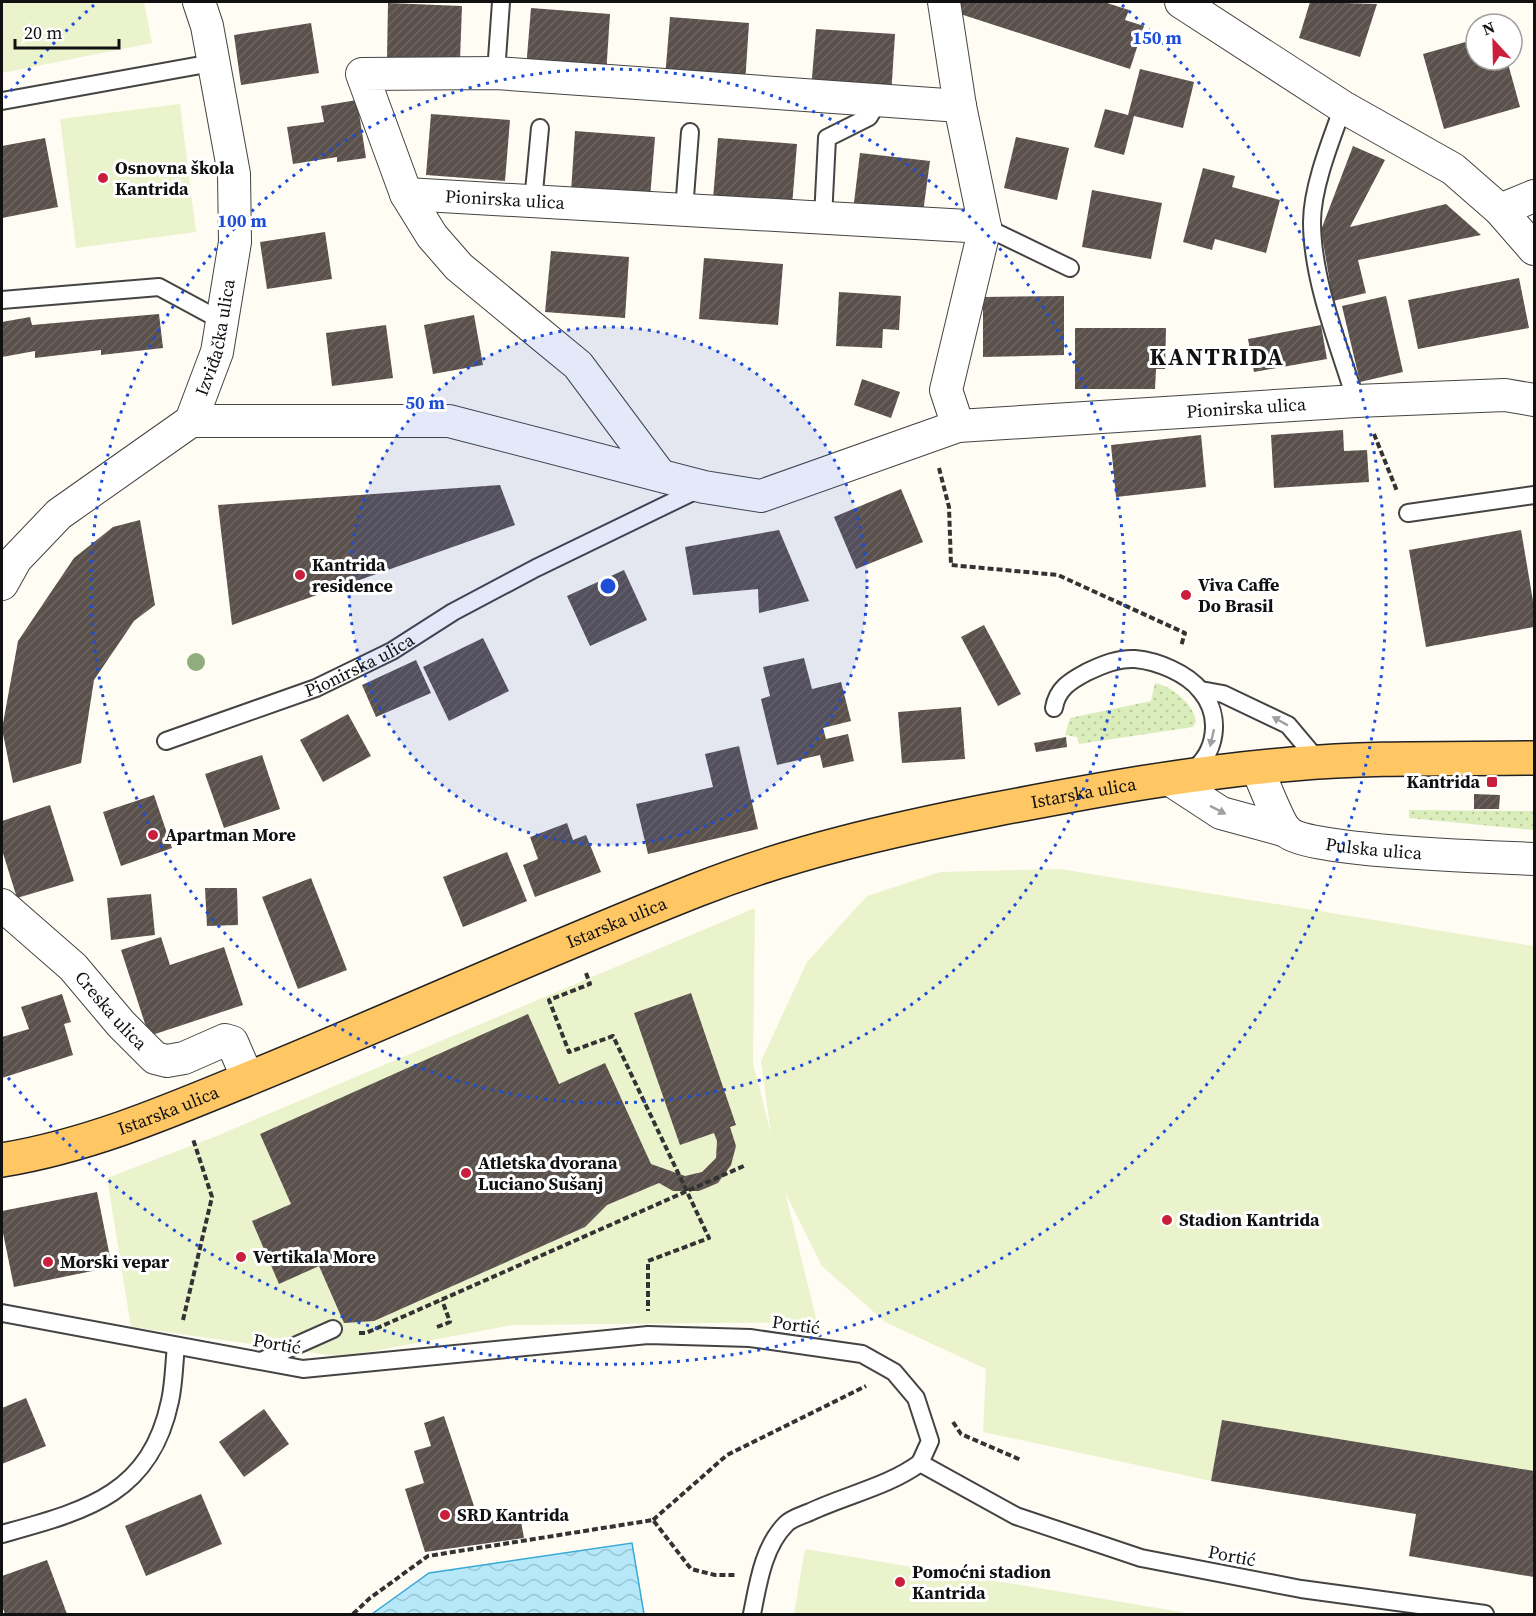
<svg xmlns="http://www.w3.org/2000/svg" width="1536" height="1616" font-family="'Source Serif 4',serif">
<defs>
<pattern id="grass-dots" width="8" height="8" patternUnits="userSpaceOnUse" patternTransform="scale(1.5)"><rect width="8" height="8" fill="#dbedba"/><path d="M2 2h.1M6 6h.1" fill="none" stroke="#bbca9f" stroke-width="1.8" stroke-linecap="round"/></pattern>
<pattern id="water-waves" width="16" height="10" patternUnits="userSpaceOnUse" patternTransform="scale(1.5)"><rect width="16" height="10" fill="#b6e8fa"/><path d="M0 5q4-4 8 0t8 0" fill="none" stroke="#9bc6d5"/></pattern>
<pattern id="building-hatch" width="6" height="6" patternUnits="userSpaceOnUse" patternTransform="scale(1.5)"><rect width="6" height="6" fill="#5a504c"/><path d="M-1 1l2-2M0 6l6-6M5 7l2-2" fill="none" stroke="#6d6562"/></pattern>
</defs>
<rect width="100%" height="100%" fill="#fffcf4"/>
<g fill="url(#grass-dots)">
<path d="M 1155,683 C 1171,686 1194,704 1196,721 L 1193,727 L 1079,744 L 1077,737 L 1065,735 L 1070,718 L 1151,701 Z"/>
<path d="M 1409,810 L 1534,811 L 1534,830 L 1409,818 Z"/>
</g>
<g fill="#ebf3cd">
<path d="M 2,2 L 144,2 L 152,43 L 2,73 Z"/>
<path d="M 180,104 L 196,232 L 76,248 L 60,119 Z"/>
<path d="M 1060,869 L 1534,946 L 1534,1577 L 1409,1556 L 1416,1514 L 1211,1481 L 983,1432 L 986,1369 L 885,1322 L 822,1266 L 785,1192 L 817,1322 L 513,1325 L 342,1357 L 131,1327 L 107,1178 L 214,1137 L 755,908 L 753,1063 L 771,1134 L 761,1061 L 807,962 L 867,896 L 940,872 Z"/>
<path d="M 805,1549 L 1193,1614 L 794,1614 Z"/>
</g>
<path fill="url(#water-waves)" stroke="#38a9d5" stroke-width="1.5" d="M 632,1543 L 644,1614 L 372,1614 L 429,1573 Z"/>
<g fill="url(#building-hatch)">
<path d="M 954,2 L 1104,2 L 1129,10 L 1125,20 L 1144,26 L 1130,69 L 951,11 Z"/>
<path d="M 1310,2 L 1377,4 L 1360,57 L 1299,38 Z"/>
<path d="M 388,3 L 462,6 L 460,60 L 387,58 Z"/>
<path d="M 531,8 L 610,14 L 606,75 L 526,69 Z"/>
<path d="M 670,17 L 749,23 L 745,84 L 665,78 Z"/>
<path d="M 311,23 L 319,73 L 241,85 L 234,35 Z"/>
<path d="M 816,29 L 895,34 L 891,96 L 811,90 Z"/>
<path d="M 1476,39 L 1476,60 L 1507,60 L 1520,107 L 1444,129 L 1423,54 Z"/>
<path d="M 1140,69 L 1194,82 L 1183,128 L 1134,116 L 1124,155 L 1094,147 L 1105,109 L 1128,115 Z"/>
<path d="M 357,100 L 366,158 L 337,162 L 337,157 L 293,164 L 287,127 L 324,122 L 321,106 Z"/>
<path d="M 431,114 L 510,120 L 505,181 L 426,175 Z"/>
<path d="M 575,131 L 655,137 L 650,198 L 571,192 Z"/>
<path d="M 1016,137 L 1069,148 L 1057,200 L 1004,188 Z"/>
<path d="M 45,138 L 58,207 L 2,218 L 2,146 Z"/>
<path d="M 718,138 L 797,144 L 792,206 L 713,199 Z"/>
<path d="M 1353,146 L 1385,160 L 1350,227 L 1446,204 L 1481,235 L 1358,260 L 1366,293 L 1333,301 L 1321,230 Z"/>
<path d="M 860,153 L 930,161 L 922,220 L 853,211 Z"/>
<path d="M 1203,168 L 1235,176 L 1232,187 L 1280,200 L 1266,253 L 1215,239 L 1212,250 L 1183,242 Z"/>
<path d="M 1092,190 L 1162,203 L 1151,259 L 1082,247 Z"/>
<path d="M 325,232 L 332,279 L 267,289 L 260,242 Z"/>
<path d="M 551,251 L 629,257 L 625,318 L 545,312 Z"/>
<path d="M 704,258 L 783,264 L 778,325 L 699,319 Z"/>
<path d="M 1519,278 L 1529,328 L 1418,349 L 1408,300 Z"/>
<path d="M 839,292 L 901,296 L 899,330 L 883,329 L 882,348 L 836,346 Z"/>
<path d="M 1064,296 L 1064,355 L 983,357 L 983,297 Z"/>
<path d="M 1386,296 L 1403,372 L 1360,382 L 1342,306 Z"/>
<path d="M 159,314 L 163,348 L 101,355 L 101,350 L 35,358 L 35,351 L 2,357 L 2,322 L 30,317 L 32,325 Z"/>
<path d="M 474,315 L 483,365 L 433,374 L 424,325 Z"/>
<path d="M 386,325 L 393,378 L 332,386 L 326,333 Z"/>
<path d="M 1321,325 L 1327,359 L 1254,372 L 1248,339 Z"/>
<path d="M 1075,328 L 1166,328 L 1165,369 L 1156,369 L 1155,389 L 1075,389 Z"/>
<path d="M 862,379 L 900,392 L 891,418 L 854,405 Z"/>
<path d="M 1343,430 L 1344,451 L 1367,450 L 1369,482 L 1274,488 L 1271,435 Z"/>
<path d="M 1201,435 L 1206,487 L 1116,497 L 1111,445 Z"/>
<path d="M 500,485 L 515,525 L 232,625 L 218,505 Z"/>
<path d="M 901,489 L 923,542 L 856,569 L 834,517 Z"/>
<path d="M 140,520 L 155,605 L 134,621 L 94,680 L 81,763 L 13,783 L 2,729 L 18,641 L 74,558 L 113,527 Z"/>
<path d="M 779,530 L 809,601 L 759,613 L 758,589 L 693,595 L 685,547 Z"/>
<path d="M 1521,530 L 1534,607 L 1534,627 L 1426,647 L 1409,550 Z"/>
<path d="M 624,570 L 647,620 L 590,646 L 567,596 Z"/>
<path d="M 984,625 L 1021,694 L 998,706 L 961,637 Z"/>
<path d="M 483,638 L 509,691 L 449,721 L 423,667 Z"/>
<path d="M 804,658 L 812,689 L 841,682 L 851,721 L 823,728 L 826,739 L 848,734 L 854,761 L 823,768 L 820,755 L 777,765 L 761,699 L 770,696 L 763,667 Z"/>
<path d="M 416,660 L 431,693 L 376,717 L 362,685 Z"/>
<path d="M 961,707 L 965,759 L 902,763 L 898,712 Z"/>
<path d="M 348,714 L 371,756 L 323,782 L 300,740 Z"/>
<path d="M 1066,737 L 1067,747 L 1036,752 L 1034,743 Z"/>
<path d="M 739,746 L 758,829 L 648,854 L 636,804 L 713,787 L 705,754 Z"/>
<path d="M 262,755 L 280,809 L 224,828 L 205,774 Z"/>
<path d="M 1474,794 L 1500,795 L 1499,809 L 1474,809 Z"/>
<path d="M 154,795 L 172,848 L 121,866 L 103,812 Z"/>
<path d="M 50,805 L 74,881 L 17,898 L 2,850 L 2,821 Z"/>
<path d="M 567,823 L 573,840 L 586,835 L 601,872 L 535,897 L 523,865 L 538,859 L 530,837 Z"/>
<path d="M 507,852 L 527,901 L 463,927 L 443,877 Z"/>
<path d="M 311,878 L 347,970 L 298,989 L 262,897 Z"/>
<path d="M 205,888 L 237,888 L 238,925 L 207,926 Z"/>
<path d="M 151,894 L 155,935 L 111,940 L 107,898 Z"/>
<path d="M 161,937 L 170,965 L 224,947 L 243,1005 L 149,1036 L 121,950 Z"/>
<path d="M 691,993 L 736,1125 L 730,1127 L 736,1146 L 731,1165 L 718,1183 L 699,1191 L 673,1191 L 659,1183 L 607,1205 L 585,1227 L 374,1321 L 344,1323 L 319,1266 L 279,1284 L 252,1221 L 291,1204 L 260,1134 L 528,1014 L 559,1084 L 605,1063 L 651,1164 L 685,1176 L 702,1172 L 716,1158 L 717,1141 L 714,1133 L 680,1145 L 634,1013 Z"/>
<path d="M 62,994 L 71,1022 L 64,1024 L 73,1055 L 2,1078 L 2,1037 L 29,1029 L 21,1007 Z"/>
<path d="M 97,1192 L 112,1267 L 14,1287 L 2,1228 L 2,1211 Z"/>
<path d="M 26,1398 L 46,1446 L 2,1464 L 2,1408 Z"/>
<path d="M 264,1409 L 289,1444 L 244,1477 L 219,1442 Z"/>
<path d="M 444,1416 L 479,1521 L 520,1516 L 524,1538 L 425,1552 L 405,1489 L 424,1483 L 414,1451 L 431,1446 L 424,1423 Z"/>
<path d="M 1222,1420 L 1534,1471 L 1534,1577 L 1409,1556 L 1416,1514 L 1211,1481 Z"/>
<path d="M 201,1494 L 222,1544 L 146,1576 L 125,1526 Z"/>
<path d="M 47,1560 L 67,1614 L 5,1614 L 2,1606 L 2,1576 Z"/>
</g>
<g fill="none" stroke-linecap="round" stroke-linejoin="round">
<defs>
<g id="lane">
<path d="M 496,73 L 501,2"/>
<path d="M 2,101 L 212,63"/>
<path d="M 1343,107 C 1331,140 1312,187 1312,222 C 1312,280 1339,346 1356,401"/>
<path d="M 533,202 L 540,128"/>
<path d="M 684,210 L 690,132"/>
<path d="M 823,218 L 827,138 L 869,117 L 879,100"/>
<path d="M 985,227 L 1070,268"/>
<path d="M 2,300 L 159,287 L 222,321"/>
<path d="M 1408,513 L 1534,495"/>
<path d="M 1201,690 L 1223,694 L 1288,725 L 1320,763"/>
<path d="M 1054,708 C 1057,689 1070,681 1087,672 C 1102,665 1118,658 1135,659 C 1157,661 1187,673 1201,691 C 1222,716 1217,754 1190,772"/>
<path id="s1" d="M 166,741 L 316,688 L 392,651 L 453,612 L 536,568 L 701,488"/>
<path d="M 2,1313 L 303,1369 L 648,1335 L 750,1338 L 862,1354 L 894,1372 L 916,1398 L 930,1441 L 920,1463 L 1016,1516 L 1141,1558 L 1301,1589 L 1485,1614"/>
<path d="M 261,1361 L 333,1329"/>
<path d="M 2,1534 C 84,1511 150,1496 170,1401 C 174,1383 174,1364 176,1346"/>
<path d="M 752,1614 C 758,1584 763,1547 786,1524 C 792,1518 803,1515 810,1512 C 846,1495 889,1486 920,1463"/>
</g>
<g id="street">
<path d="M 944,2 L 960,106 L 985,227 L 946,390 L 958,426"/>
<path d="M 1181,2 L 1343,107 L 1453,169 L 1500,210 L 1534,249"/>
<path id="s2" d="M 406,194 L 985,227"/>
<path d="M 1500,210 L 1534,196"/>
<path id="s3" d="M 191,421 L 449,421 L 704,487 L 761,496 L 958,426 L 1356,401 L 1505,395 L 1534,400"/>
<path d="M 660,475 L 578,365 L 459,267 L 432,236 L 406,194 L 362,74 L 496,73 L 960,106"/>
<path id="s4" d="M 2,584 L 16,559 L 59,514 L 191,421 L 217,352 L 235,242 L 234,174 L 207,26 L 199,2"/>
<path id="s5" d="M 1257,768 C 1264,784 1277,819 1286,831 C 1304,852 1497,857 1534,859"/>
<path d="M 1169,779 L 1221,813 L 1287,831"/>
<path id="s6" d="M 2,905 L 73,967 L 121,1024 L 155,1058 L 167,1061 L 184,1058 L 225,1040 L 232,1042 L 248,1079"/>
</g>
<g id="primary">
<path id="s7" d="M 2,1160 C 87,1146 165,1113 245,1080 C 397,1018 545,950 697,890 C 793,852 891,830 992,810 C 1091,791 1192,772 1293,764 C 1373,757 1455,759 1534,758"/>
</g>
</defs>
<use href="#lane" stroke="#444" stroke-width="20"/>
<use href="#street" stroke="#444" stroke-width="34"/>
<use href="#primary" stroke="#222" stroke-width="36"/>
<g stroke="#333" stroke-width="4" stroke-dasharray="6 3" stroke-linecap="butt">
<path d="M 1374,434 L 1397,491"/>
<path d="M 939,468 L 949,507 L 951,565 L 1058,575 L 1185,633 L 1181,646"/>
<path d="M 586,973 L 590,984 L 549,1000 L 569,1052 L 613,1036 L 709,1238 L 648,1261 L 648,1311"/>
<path d="M 183,1320 L 212,1197 L 193,1139"/>
<path d="M 437,1327 L 450,1322 L 442,1300"/>
<path d="M 359,1333 L 366,1333 L 746,1165"/>
<path d="M 953,1422 L 961,1434 L 1021,1460"/>
<path d="M 653,1520 L 727,1455 L 866,1386"/>
<path d="M 353,1614 L 370,1598 L 428,1556 L 653,1520 L 691,1569 L 715,1575 L 736,1575"/>
</g>
<use href="#lane" stroke="#fff" stroke-width="16"/>
<use href="#street" stroke="#fff" stroke-width="32"/>
<use href="#primary" stroke="#ffc764" stroke-width="33"/>
</g>
<circle fill="#90ae7d" cx="196" cy="662" r="9"/>
<defs><path id="oneway-solid" d="M-6-.8H1V-3.2L6.5 0L1 3.2V.8H-6Z" transform="scale(1.5)"/></defs>
<g fill="#a0a0a0">
<use href="#oneway-solid" transform="translate(1280 721) rotate(-151)"/>
<use href="#oneway-solid" transform="translate(1212 738) rotate(103)"/>
<use href="#oneway-solid" transform="translate(1218 810) rotate(27)"/>
</g>
<circle cx="608" cy="586" r="259" fill="#1d4ed8" fill-opacity=".12"/>
<g fill="none" stroke="#1d4ed8" stroke-width="3" stroke-dasharray="3 6">
<circle cx="608" cy="586" r="259"/>
<circle cx="608" cy="586" r="517"/>
<path d="M5 98A776 776 0 0 1 94 5M1122 5A776 776 0 1 1 5 1074"/>
</g>
<g fill="#ca1f3c" stroke="#fff" stroke-width="2">
<circle cx="103" cy="178" r="6"/>
<circle cx="300" cy="575" r="6"/>
<circle cx="1186" cy="595" r="6"/>
<rect x="1486" y="776" width="12" height="12" rx="3"/>
<circle cx="153" cy="835" r="6"/>
<circle cx="466" cy="1173" r="6"/>
<circle cx="1167" cy="1220" r="6"/>
<circle cx="241" cy="1257" r="6"/>
<circle cx="48" cy="1262" r="6"/>
<circle cx="445" cy="1515" r="6"/>
<circle cx="900" cy="1582" r="6"/>
</g>
<g text-anchor="middle" stroke-width="6" stroke-linejoin="round" paint-order="stroke">
<g font-size="18" font-weight="bold" fill="#111" stroke="#fff" text-anchor="start">
<text x="115" y="174">Osnovna škola<tspan x="115" dy="21">Kantrida</tspan></text>
<text x="312" y="571">Kantrida<tspan x="312" dy="21">residence</tspan></text>
<text x="1198" y="591">Viva Caffe<tspan x="1198" dy="21">Do Brasil</tspan></text>
<text x="1480" y="788" text-anchor="end">Kantrida</text>
<text x="165" y="841">Apartman More</text>
<text x="478" y="1169">Atletska dvorana<tspan x="478" dy="21">Luciano Sušanj</tspan></text>
<text x="1179" y="1226">Stadion Kantrida</text>
<text x="253" y="1263">Vertikala More</text>
<text x="60" y="1268">Morski vepar</text>
<text x="457" y="1521">SRD Kantrida</text>
<text x="912" y="1578">Pomoćni stadion<tspan x="912" dy="21">Kantrida</tspan></text>
</g>
<g font-size="18" fill="#111" stroke="#fff">
<text dy="6" stroke="none"><textPath href="#s2" startOffset="99">Pionirska ulica</textPath></text>
<text dy="6" stroke="none"><textPath href="#s4" startOffset="340">Izviđačka ulica</textPath></text>
<text dy="6" stroke="none"><textPath href="#s3" startOffset="1077">Pionirska ulica</textPath></text>
<text dy="6" stroke="none"><textPath href="#s1" startOffset="208">Pionirska ulica</textPath></text>
<text dy="6" stroke="none"><textPath href="#s7" startOffset="1146">Istarska ulica</textPath></text>
<text dy="6" stroke="none"><textPath href="#s5" startOffset="160">Pulska ulica</textPath></text>
<text dy="6" stroke="none"><textPath href="#s7" startOffset="660">Istarska ulica</textPath></text>
<text dy="6" stroke="none"><textPath href="#s6" startOffset="152">Creska ulica</textPath></text>
<text dy="6" stroke="none"><textPath href="#s7" startOffset="174">Istarska ulica</textPath></text>
<text transform="translate(796 1325) rotate(8)" y="6">Portić</text>
<text transform="translate(277 1344) rotate(10)" y="6">Portić</text>
<text transform="translate(1232 1556) rotate(11)" y="6">Portić</text>
</g>
<g font-size="24" font-weight="bold" letter-spacing="1.5" fill="#111" stroke="#fff">
<text x="1217" y="365">KANTRIDA</text>
</g>
</g>
<circle cx="608" cy="586" r="9" fill="#1d4ed8" stroke="#fff" stroke-width="3"/>
<g font-size="18" text-anchor="middle" font-weight="bold" fill="#1d4ed8" stroke="#fff" stroke-width="6" stroke-linejoin="round" paint-order="stroke">
<text x="1157" y="44">150 m</text>
<text x="242" y="227">100 m</text>
<text x="425" y="409">50 m</text>
</g>
<rect width="1536" height="1616" fill="none" stroke="#111111" stroke-width="6"/>
<g transform="translate(1494 42) rotate(338)"><circle r="28" fill="#ffffff" stroke="#a0a0a0" stroke-width="1.5"/>
<path d="M0-4.5L10 22L0 15L-10 22Z" fill="#ca1f3c"/>
<text y="-9" font-size="16" font-weight="bold" text-anchor="middle" fill="#111111">N</text>
</g>
<path d="M15 39v9h104v-9" fill="none" stroke="#111111" stroke-width="3"/>
<text x="24" y="39" font-size="18" fill="#111111" stroke="#ffffff" stroke-width="4.5" paint-order="stroke">20 m</text>
</svg>
